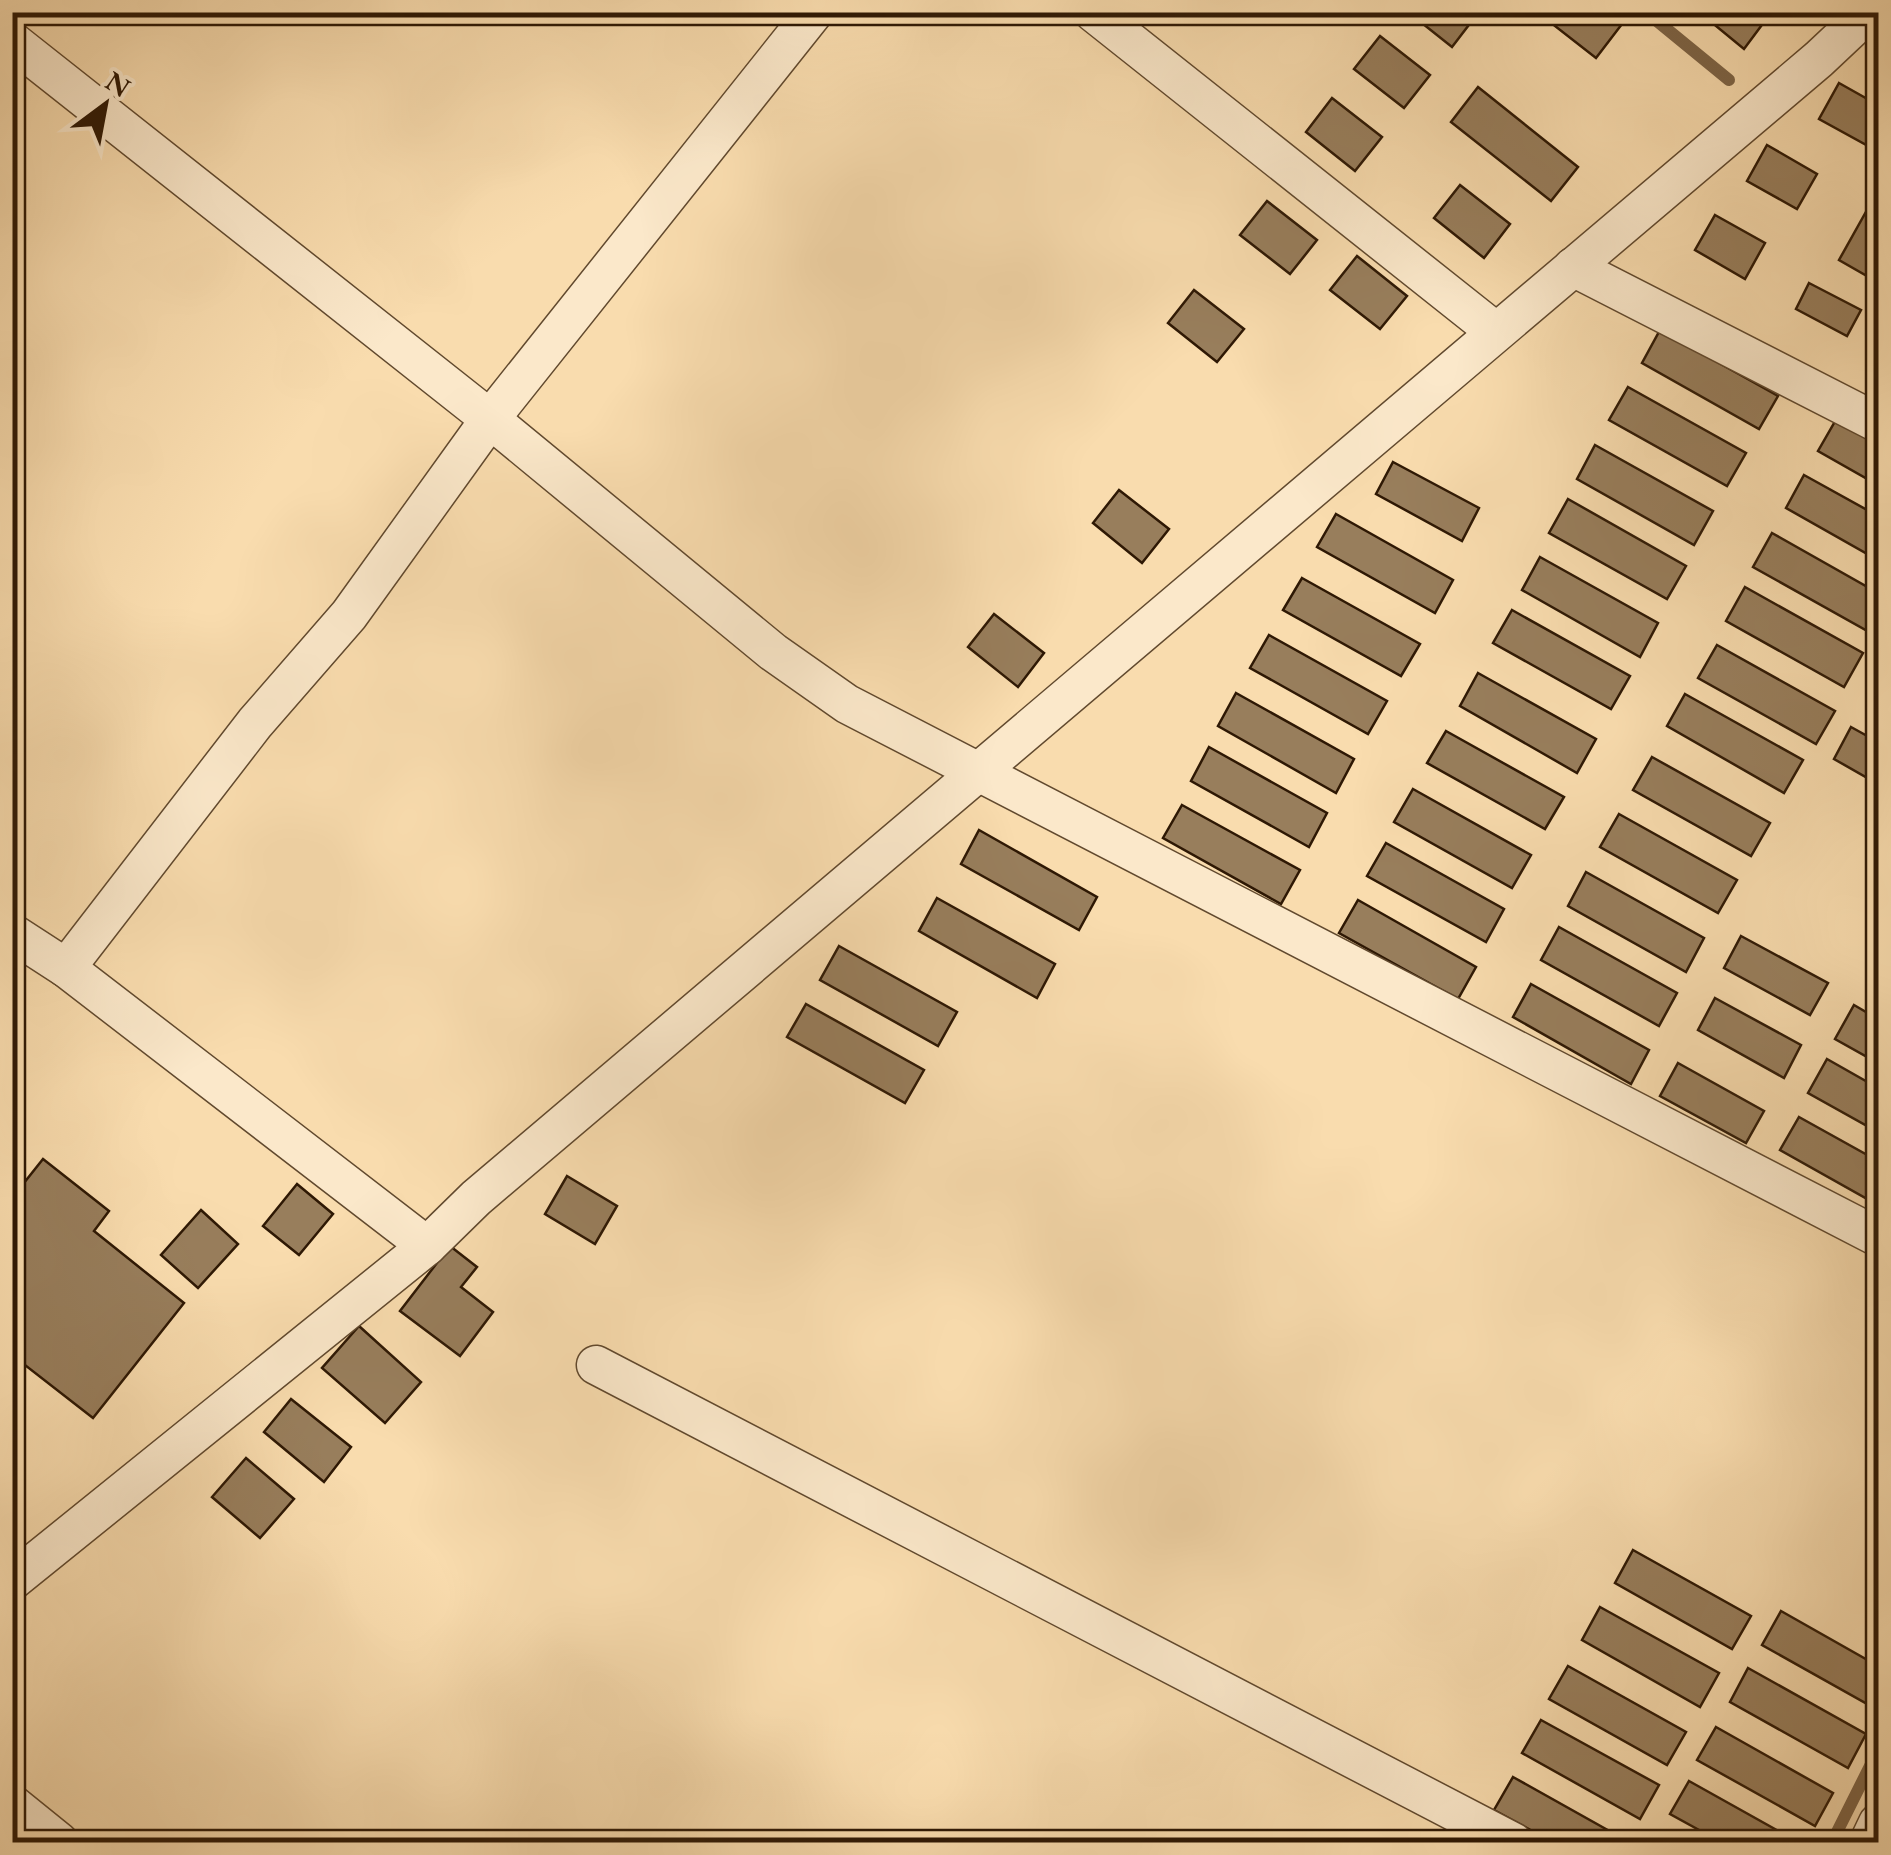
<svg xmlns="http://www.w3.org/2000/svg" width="1891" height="1855" font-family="'EB Garamond',serif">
<rect width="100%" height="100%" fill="#f9dcae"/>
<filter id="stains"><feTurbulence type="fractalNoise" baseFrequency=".002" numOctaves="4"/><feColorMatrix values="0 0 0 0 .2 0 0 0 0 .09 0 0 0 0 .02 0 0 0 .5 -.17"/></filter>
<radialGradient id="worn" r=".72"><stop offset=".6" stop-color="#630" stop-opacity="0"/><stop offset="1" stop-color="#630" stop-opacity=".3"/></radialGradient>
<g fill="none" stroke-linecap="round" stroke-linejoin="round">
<g stroke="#7e6547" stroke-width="12">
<path d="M 1646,12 L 1729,80"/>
<path d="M 1832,1842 L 1878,1750"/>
</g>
</g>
<g fill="#987e5c" stroke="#2e1804" stroke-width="2.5">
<path d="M 1408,12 L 1478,12 L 1478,13 L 1452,47 Z"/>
<path d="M 1550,12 L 1607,12 L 1622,24 L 1596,58 L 1546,19 Z"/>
<path d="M 1699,12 L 1768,12 L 1770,14 L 1744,49 Z"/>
<path d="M 1380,36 L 1430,75 L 1404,108 L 1354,69 Z"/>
<path d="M 1839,83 L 1878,105 L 1878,132 L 1870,147 L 1819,119 Z"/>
<path d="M 1478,87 L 1578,167 L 1551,201 L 1451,122 Z"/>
<path d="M 1332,98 L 1382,137 L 1355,171 L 1306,132 Z"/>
<path d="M 1767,145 L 1817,174 L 1797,209 L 1747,181 Z"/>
<path d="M 1460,185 L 1510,224 L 1484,258 L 1434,218 Z"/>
<path d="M 1267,201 L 1317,240 L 1290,274 L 1240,235 Z"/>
<path d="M 1867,210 L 1878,217 L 1878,273 L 1874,280 L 1839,260 Z"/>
<path d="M 1715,215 L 1765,243 L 1745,279 L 1695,250 Z"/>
<path d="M 1357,256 L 1407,296 L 1380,329 L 1330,290 Z"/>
<path d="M 1809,283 L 1861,310 L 1847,336 L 1796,309 Z"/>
<path d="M 1194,290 L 1244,329 L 1217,362 L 1168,323 Z"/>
<path d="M 1660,330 L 1778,396 L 1759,429 L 1642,363 Z"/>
<path d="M 1628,387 L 1746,453 L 1727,486 L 1609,420 Z"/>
<path d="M 1837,418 L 1878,441 L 1878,485 L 1818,451 Z"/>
<path d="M 1595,445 L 1713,511 L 1694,545 L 1577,479 Z"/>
<path d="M 1393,462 L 1479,508 L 1462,541 L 1376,494 Z"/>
<path d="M 1804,475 L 1878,516 L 1878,560 L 1786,508 Z"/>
<path d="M 1119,490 L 1169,529 L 1142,563 L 1093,523 Z"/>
<path d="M 1568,499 L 1686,566 L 1667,599 L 1549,533 Z"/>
<path d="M 1336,514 L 1453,580 L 1435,613 L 1317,547 Z"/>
<path d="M 1772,533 L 1878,593 L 1878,620 L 1871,633 L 1753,567 Z"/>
<path d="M 1540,557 L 1658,623 L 1640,657 L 1522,590 Z"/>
<path d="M 1302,578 L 1420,644 L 1401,676 L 1283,610 Z"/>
<path d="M 1745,587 L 1863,653 L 1844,687 L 1726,621 Z"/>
<path d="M 1512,610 L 1630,676 L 1611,709 L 1493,643 Z"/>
<path d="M 994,614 L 1044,653 L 1018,687 L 968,647 Z"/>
<path d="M 1269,635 L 1387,701 L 1368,734 L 1250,668 Z"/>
<path d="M 1717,645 L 1835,711 L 1816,744 L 1698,678 Z"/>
<path d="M 1478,673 L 1596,739 L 1577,773 L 1460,706 Z"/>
<path d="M 1236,693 L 1354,759 L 1336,793 L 1218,726 Z"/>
<path d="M 1685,694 L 1803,760 L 1784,793 L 1667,726 Z"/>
<path d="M 1851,727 L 1878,742 L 1878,784 L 1834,759 Z"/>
<path d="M 1446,731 L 1564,797 L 1545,829 L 1427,763 Z"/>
<path d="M 1209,747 L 1327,813 L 1309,847 L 1191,781 Z"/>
<path d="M 1652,757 L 1770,823 L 1751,856 L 1633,790 Z"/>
<path d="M 1413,789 L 1531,855 L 1512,888 L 1394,822 Z"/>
<path d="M 1182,805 L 1300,870 L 1281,904 L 1163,838 Z"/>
<path d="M 1619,814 L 1737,880 L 1718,913 L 1600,847 Z"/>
<path d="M 979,830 L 1097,897 L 1079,930 L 961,864 Z"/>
<path d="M 1386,843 L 1504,909 L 1486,942 L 1367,876 Z"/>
<path d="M 1586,872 L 1704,938 L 1686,972 L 1568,906 Z"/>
<path d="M 937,898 L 1055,964 L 1037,998 L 919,931 Z"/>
<path d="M 1358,900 L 1476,967 L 1458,999 L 1339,933 Z"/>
<path d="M 1559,927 L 1677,993 L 1659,1026 L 1541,960 Z"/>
<path d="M 1741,936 L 1828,983 L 1810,1015 L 1724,968 Z"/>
<path d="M 839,946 L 957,1012 L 938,1046 L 820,980 Z"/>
<path d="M 1878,961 L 1878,986 L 1868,980 Z"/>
<path d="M 1531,984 L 1649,1050 L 1631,1084 L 1513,1017 Z"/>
<path d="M 1715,998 L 1801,1045 L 1784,1078 L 1698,1030 Z"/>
<path d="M 806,1004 L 924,1070 L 905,1103 L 787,1037 Z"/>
<path d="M 1854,1005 L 1878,1019 L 1878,1063 L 1835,1039 Z"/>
<path d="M 1827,1059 L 1878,1088 L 1878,1132 L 1808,1093 Z"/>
<path d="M 1678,1063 L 1764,1111 L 1746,1143 L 1660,1096 Z"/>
<path d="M 1799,1117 L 1878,1161 L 1878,1205 L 1780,1150 Z"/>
<path d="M 43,1159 L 109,1211 L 94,1231 L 184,1303 L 93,1418 L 12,1355 L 12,1198 Z"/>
<path d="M 567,1176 L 617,1206 L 595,1244 L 545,1214 Z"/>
<path d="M 297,1184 L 333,1214 L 299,1255 L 263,1226 Z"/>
<path d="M 201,1210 L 238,1244 L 198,1288 L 161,1255 Z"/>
<path d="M 450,1246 L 477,1267 L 461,1287 L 493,1312 L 460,1356 L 400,1311 Z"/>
<path d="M 359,1326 L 421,1382 L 385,1423 L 322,1368 Z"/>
<path d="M 291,1399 L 351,1447 L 324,1482 L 264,1432 Z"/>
<path d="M 246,1458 L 294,1499 L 260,1538 L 212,1497 Z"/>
<path d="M 1633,1550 L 1751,1616 L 1732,1649 L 1615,1583 Z"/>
<path d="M 1600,1607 L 1719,1673 L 1700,1707 L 1582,1640 Z"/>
<path d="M 1781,1611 L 1878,1666 L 1878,1710 L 1762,1645 Z"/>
<path d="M 1568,1666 L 1686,1732 L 1667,1765 L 1549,1699 Z"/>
<path d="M 1748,1668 L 1866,1734 L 1848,1768 L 1730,1702 Z"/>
<path d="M 1541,1720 L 1659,1785 L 1640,1819 L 1522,1753 Z"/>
<path d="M 1716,1727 L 1833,1793 L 1815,1826 L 1697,1760 Z"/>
<path d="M 1513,1777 L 1629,1842 L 1552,1842 L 1494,1810 Z"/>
<path d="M 1689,1781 L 1798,1842 L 1721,1842 L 1670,1814 Z"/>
</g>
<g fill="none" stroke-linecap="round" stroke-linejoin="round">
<defs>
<g id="minor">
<path d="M 1093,12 L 1496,332"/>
<path d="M 12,41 L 490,419 L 773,652 L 847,704 L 1878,1237"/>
<path d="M 1573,267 L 1878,423"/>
<path d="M 12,933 L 66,968 L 427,1246"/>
<path d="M 66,968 L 255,723 L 349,615 L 490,419 L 814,12"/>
<path d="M 596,1365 L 1513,1842"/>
<path d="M 12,1581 L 427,1246 L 476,1198 L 1819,59 L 1869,12"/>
<path d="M 12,1804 L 59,1842"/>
<path d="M 1869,1842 L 1878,1823"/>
</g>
</defs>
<use href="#minor" stroke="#61492e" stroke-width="41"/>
<use href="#minor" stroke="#fbe8ca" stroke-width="38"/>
</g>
<rect width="1891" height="1855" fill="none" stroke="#f9dcae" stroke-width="50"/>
<rect x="15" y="15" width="1861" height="1825" fill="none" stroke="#2e1804" stroke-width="5"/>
<rect x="25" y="25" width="1841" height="1805" fill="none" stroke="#2e1804" stroke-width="2.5"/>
<g transform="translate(105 105) rotate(32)" stroke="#fbe8ca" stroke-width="8" paint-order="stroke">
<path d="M0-8L18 38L0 25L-18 38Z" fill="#2e1804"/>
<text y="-15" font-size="28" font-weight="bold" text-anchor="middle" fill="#2e1804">N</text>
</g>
<rect width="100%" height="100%" filter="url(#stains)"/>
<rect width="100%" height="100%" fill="url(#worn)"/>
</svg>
